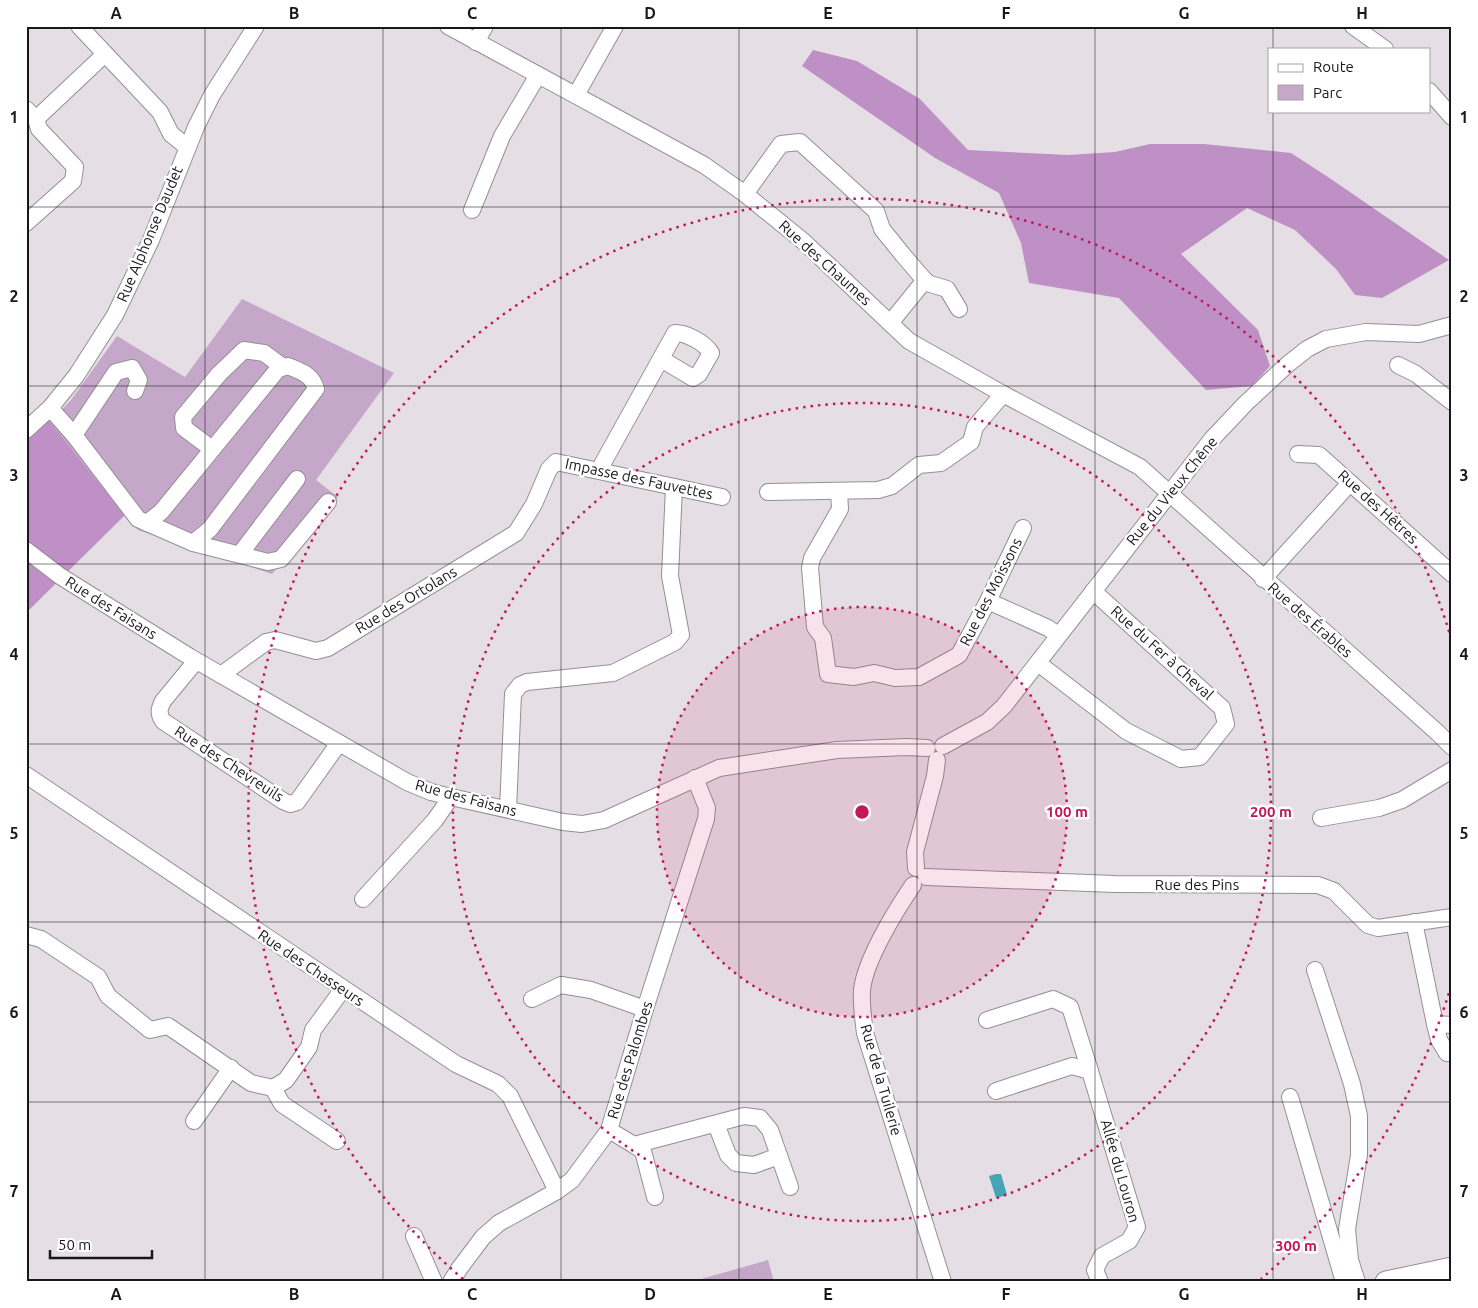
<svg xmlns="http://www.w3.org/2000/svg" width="1478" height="1308" font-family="Ubuntu,sans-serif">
<rect width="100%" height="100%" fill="#e5dfe5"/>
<g fill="#c5a7c9">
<path d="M 242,299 L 394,373 L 316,480 L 338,497 L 272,574 L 138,530 L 50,422 L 71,400 L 117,336 L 185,377 Z"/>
<path d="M 768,1260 L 774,1282 L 694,1282 L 694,1281 Z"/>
</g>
<g fill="#bf90c5">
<path d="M 813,50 L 857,61 L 920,99 L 968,150 L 1069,155 L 1115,152 L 1150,144 L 1204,144 L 1291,153 L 1328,177 L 1449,260 L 1382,298 L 1355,295 L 1336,269 L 1295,230 L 1247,208 L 1181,254 L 1258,330 L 1270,366 L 1252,386 L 1206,390 L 1119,298 L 1029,283 L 1021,243 L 999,193 L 935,158 L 802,66 Z"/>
<path d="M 47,418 L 125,515 L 26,613 L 26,436 Z"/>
</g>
<path fill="#45a4b5" d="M 996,1174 L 1001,1174 L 1007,1195 L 996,1198 L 989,1176 Z"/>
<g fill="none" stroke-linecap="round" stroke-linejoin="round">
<defs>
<g id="minor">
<path d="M 79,26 L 160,112 L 171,134 L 187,147"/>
<path d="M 448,26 L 704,165 L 745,194 L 803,241 L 909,341 L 1003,394 L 1140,467 L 1438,733 L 1452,747"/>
<path d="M 1353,26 L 1385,49"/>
<path d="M 476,42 L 485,26"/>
<path d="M 1429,91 L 1452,117"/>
<path d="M 576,95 L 615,26"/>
<path d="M 26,109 L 36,119 L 105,54"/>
<path d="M 745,194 L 781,144 L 800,142 L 876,211 L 882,229 L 903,255 L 927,283 L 947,289 L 959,309"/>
<path d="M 472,210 L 502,136 L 538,75"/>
<path d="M 26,223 L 73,181 L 75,167 L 39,129 L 36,119"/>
<path d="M 891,322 L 925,280"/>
<path d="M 1398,365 L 1416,374 L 1452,402"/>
<path d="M 50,408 L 74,435 L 116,372 L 132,368 L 139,380 L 135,391"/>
<path d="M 26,430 L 50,408 L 76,376 L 115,315 L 151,240 L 196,127 L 212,95 L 256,26"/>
<path d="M 74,435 L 138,519 L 193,543 L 268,562 L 281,559 L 328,502"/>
<path d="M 212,449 L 184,428 L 183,417 L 219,374 L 244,350 L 264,353 L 283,367"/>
<path d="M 1298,454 L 1319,455 L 1452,574"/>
<path d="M 599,470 L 675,333 C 687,333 705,343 711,353 L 699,374 L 693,378 L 661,359"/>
<path d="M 768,492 L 878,490 L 892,486 L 919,465 L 941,463 L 971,442 L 975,427 L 1003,394"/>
<path d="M 839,492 L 840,509 L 812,558 L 810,568 L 815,627 L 823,638 L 828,674 L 854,677 L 874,673 L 895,678 L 919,677 L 959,655 L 988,601 L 1023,528"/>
<path d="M 147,523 L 161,512 L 278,369 L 288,366 C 301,372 312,374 316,389 L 210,529 L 193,543"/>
<path d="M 26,550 L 60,576 L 190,657 L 407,782 L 431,792 L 451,797 L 563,822 L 582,824 L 604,820 L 719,768 L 837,750 L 906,747 L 927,748"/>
<path d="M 240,554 L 297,479"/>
<path d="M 1263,579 L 1350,483"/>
<path d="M 988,601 L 1048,628 L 1058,635"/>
<path d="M 196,661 L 163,701 C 159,709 158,713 163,721 L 283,801 L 290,804 L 297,802 L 339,743"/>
<path d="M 1038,663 L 1126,731 L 1181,759 L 1200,757 L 1226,724 L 1222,708 L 1093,591"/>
<path d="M 221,675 L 266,642 L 275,640 L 316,651 L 328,648 L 516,533 L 534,504 L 549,469 L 556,462 L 722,497"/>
<path d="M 943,746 L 987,722 L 1004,706 L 1212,439 L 1246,403 L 1288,364 L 1307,349 L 1326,339 L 1366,332 L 1419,334 L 1452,325"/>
<path d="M 26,775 L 456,1064 L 498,1084 L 510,1096 L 557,1191"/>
<path d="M 508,809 L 513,694 L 520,685 L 527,682 L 613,673 L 675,642 L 681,635 L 670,576 L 674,487"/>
<path d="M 1321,818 L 1379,808 L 1402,800 L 1452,770"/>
<path d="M 916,868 L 915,852 L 935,776 L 937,760"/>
<path d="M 926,877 L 1115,884 L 1318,885 L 1334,891 L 1368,925 L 1378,928 L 1452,917"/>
<path d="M 913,885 C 896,910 865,960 862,990 C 861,1004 863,1018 865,1033 L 943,1282"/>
<path d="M 363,899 L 435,820 L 451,797"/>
<path d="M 1414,922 L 1435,1024 L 1439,1040 L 1447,1053 L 1452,1053"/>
<path d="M 26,935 L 41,939 L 98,977 L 108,996 L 150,1030 L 168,1026 L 251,1083 L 273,1088 L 286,1080 L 309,1047 L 313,1030 L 343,989"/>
<path d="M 1315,970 L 1352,1084 L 1359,1116 L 1359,1155 L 1347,1229 L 1350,1260 L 1357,1282"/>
<path d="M 532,999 L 561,985 L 591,990 L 645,1009"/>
<path d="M 987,1020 L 1053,999 L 1070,1007 L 1090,1071"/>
<path d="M 1435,1024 L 1452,1025"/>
<path d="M 273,1088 L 282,1104 L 337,1141"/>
<path d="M 996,1091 L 1072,1066 L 1090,1071 L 1137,1227 L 1129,1241 L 1102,1256 L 1095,1270 L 1100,1282"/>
<path d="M 1290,1097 L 1344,1282"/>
<path d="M 194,1121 L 231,1068"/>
<path d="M 716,1124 L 728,1155 L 736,1163 L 754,1165 L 779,1156"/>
<path d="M 609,1130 L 634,1145 L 744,1116 L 760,1118 L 770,1130 L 790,1187"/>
<path d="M 634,1145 L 643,1151 L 655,1197"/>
<path d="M 414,1236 L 434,1282"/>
<path d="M 451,1282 L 459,1269 L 483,1237 L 499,1223 L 557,1191 L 572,1180 L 609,1130 L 645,1009 L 706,819 L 707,808 L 695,778"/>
</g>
<path id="major" d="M 1386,1282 L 1452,1268"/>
</defs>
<use href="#minor" stroke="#948f94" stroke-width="18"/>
<use href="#major" stroke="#948f94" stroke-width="23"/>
<use href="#minor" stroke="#fff" stroke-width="16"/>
<use href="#major" stroke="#fff" stroke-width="21"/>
</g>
<path fill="none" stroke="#19171a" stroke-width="1" stroke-opacity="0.55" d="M 205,26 L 205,1282M 383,26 L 383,1282M 561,26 L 561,1282M 739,26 L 739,1282M 917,26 L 917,1282M 1095,26 L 1095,1282M 1273,26 L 1273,49M 1273,111 L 1273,1282M 26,207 L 1452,207M 26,386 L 1452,386M 26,564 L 1452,564M 26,744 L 1452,744M 26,922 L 1452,922M 26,1102 L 1452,1102"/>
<circle cx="862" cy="812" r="205" fill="#c2185b" fill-opacity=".12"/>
<g fill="none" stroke="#c2185b" stroke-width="2.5" stroke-dasharray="2.5 5">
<circle cx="862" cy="812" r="205"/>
<circle cx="862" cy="812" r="409"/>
<path d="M1451 986A614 614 0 0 1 1261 1279M463 1279A614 614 0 1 1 1451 638"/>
</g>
<g text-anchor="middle" stroke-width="5" stroke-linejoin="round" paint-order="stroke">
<g font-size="15" fill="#19171a" stroke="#fff">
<text transform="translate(150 234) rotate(-67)" y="5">Rue Alphonse Daudet</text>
<text transform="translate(825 263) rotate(42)" y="5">Rue des Chaumes</text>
<text transform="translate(639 479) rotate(12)" y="5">Impasse des Fauvettes</text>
<text transform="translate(1172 491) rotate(-51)" y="5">Rue du Vieux Chêne</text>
<text transform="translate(1378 507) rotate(42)" y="5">Rue des Hêtres</text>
<text transform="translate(991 592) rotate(-63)" y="5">Rue des Moissons</text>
<text transform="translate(406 600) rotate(-31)" y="5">Rue des Ortolans</text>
<text transform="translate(111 608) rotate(32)" y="5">Rue des Faisans</text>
<text transform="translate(1310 620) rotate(41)" y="5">Rue des Érables</text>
<text transform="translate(1162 653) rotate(42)" y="5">Rue du Fer à Cheval</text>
<text transform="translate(229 764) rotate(33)" y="5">Rue des Chevreuils</text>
<text transform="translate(466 798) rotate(15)" y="5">Rue des Faisans</text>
<text x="1197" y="890">Rue des Pins</text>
<text transform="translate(311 968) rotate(34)" y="5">Rue des Chasseurs</text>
<text transform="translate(630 1060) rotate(-73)" y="5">Rue des Palombes</text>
<text transform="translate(881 1080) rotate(74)" y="5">Rue de la Tuilerie</text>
<text transform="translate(1120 1171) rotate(74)" y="5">Allée du Louron</text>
</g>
</g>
<circle cx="862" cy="812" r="8" fill="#c2185b" stroke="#fff" stroke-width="2.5"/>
<g font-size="15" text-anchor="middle" font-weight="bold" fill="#c2185b" stroke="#fff" stroke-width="5" stroke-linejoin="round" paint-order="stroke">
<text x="1067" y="817">100 m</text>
<text x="1271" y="817">200 m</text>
<text x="1296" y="1251">300 m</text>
</g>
<rect width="1478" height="1308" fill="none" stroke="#ffffff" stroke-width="55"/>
<rect x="1268" y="48" width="162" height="65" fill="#ffffff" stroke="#a3a2a3"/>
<rect x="1278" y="64" width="25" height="8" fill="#ffffff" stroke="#a3a2a3"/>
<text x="1313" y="72" font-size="15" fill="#19171a">Route</text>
<rect x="1278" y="85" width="25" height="15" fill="#c5a7c9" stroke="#a3a2a3"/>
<text x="1313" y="98" font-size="15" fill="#19171a">Parc</text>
<path d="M50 1250v8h102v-8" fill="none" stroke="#19171a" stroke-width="2.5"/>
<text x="58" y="1250" font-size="15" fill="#19171a" stroke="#ffffff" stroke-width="4" paint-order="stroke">50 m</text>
<rect x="28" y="28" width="1422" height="1252" fill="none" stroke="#19171a" stroke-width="2"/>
<g font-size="16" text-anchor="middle" font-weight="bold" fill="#19171a">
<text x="116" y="19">A</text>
<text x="294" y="19">B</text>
<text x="472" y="19">C</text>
<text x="650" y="19">D</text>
<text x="828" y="19">E</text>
<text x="1006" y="19">F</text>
<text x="1184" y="19">G</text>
<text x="1362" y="19">H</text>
<text x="14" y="123">1</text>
<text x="1464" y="123">1</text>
<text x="14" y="302">2</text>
<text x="1464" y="302">2</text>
<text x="14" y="481">3</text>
<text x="1464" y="481">3</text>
<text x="14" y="660">4</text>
<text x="1464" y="660">4</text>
<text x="14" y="839">5</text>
<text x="1464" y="839">5</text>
<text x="14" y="1018">6</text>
<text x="1464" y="1018">6</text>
<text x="14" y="1197">7</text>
<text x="1464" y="1197">7</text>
<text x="116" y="1300">A</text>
<text x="294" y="1300">B</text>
<text x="472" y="1300">C</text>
<text x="650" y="1300">D</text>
<text x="828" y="1300">E</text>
<text x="1006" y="1300">F</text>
<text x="1184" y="1300">G</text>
<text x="1362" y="1300">H</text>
</g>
</svg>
